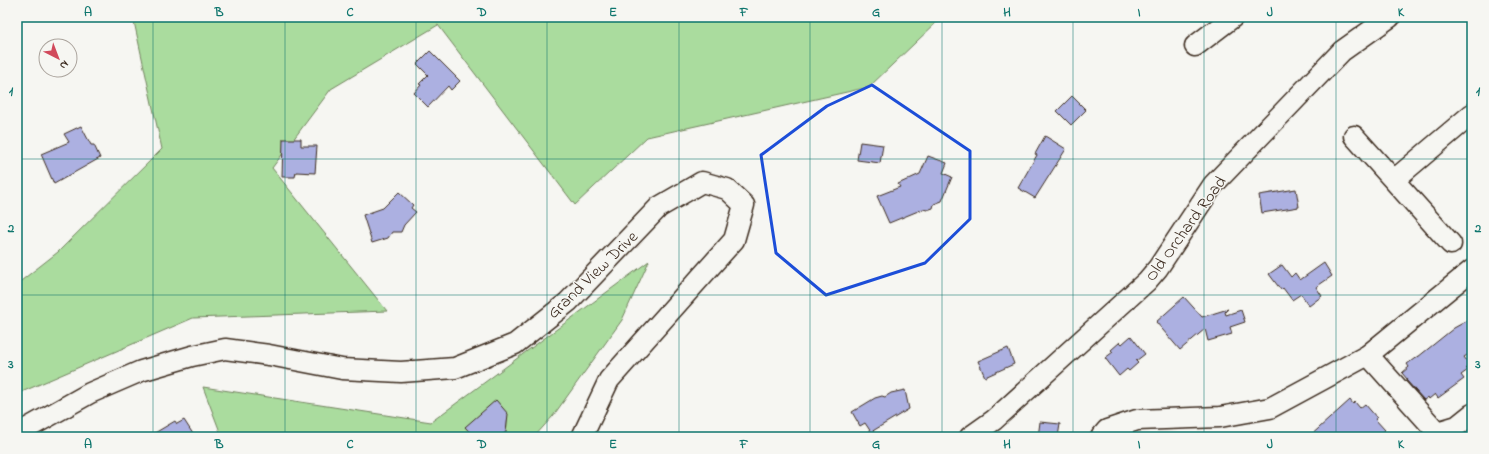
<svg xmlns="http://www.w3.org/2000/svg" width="1489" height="454" font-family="'Indie Flower',sans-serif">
<rect width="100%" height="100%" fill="#f6f6f2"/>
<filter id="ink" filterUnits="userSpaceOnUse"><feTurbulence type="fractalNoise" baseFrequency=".025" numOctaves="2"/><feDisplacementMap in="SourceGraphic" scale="8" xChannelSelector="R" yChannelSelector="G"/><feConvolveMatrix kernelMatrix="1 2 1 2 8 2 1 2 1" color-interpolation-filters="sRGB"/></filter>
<g filter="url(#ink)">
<g fill="#aadc9e" stroke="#72835e">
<path d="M 133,17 L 940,17 L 939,20 L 869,87 L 647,137 L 575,205 L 438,25 L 331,89 L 272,168 L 387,311 L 193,318 L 17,394 L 17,284 L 58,252 L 162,149 Z"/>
<path d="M 649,261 L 622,320 L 553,416 L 534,437 L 222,437 L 203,387 L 431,422 Z"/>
</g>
<g fill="#acb0e1" stroke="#3b2a1e">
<path d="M 430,51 L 460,81 L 451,90 L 448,86 L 428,107 L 414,93 L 421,85 L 419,84 L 428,75 L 417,64 Z"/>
<path d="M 1072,96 L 1086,110 L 1071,125 L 1057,111 Z"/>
<path d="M 81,126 L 91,145 L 94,145 L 100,158 L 54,184 L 41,154 L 69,142 L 64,134 Z"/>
<path d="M 1045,136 L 1066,149 L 1035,198 L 1018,188 L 1037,155 L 1035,154 Z"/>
<path d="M 283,139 L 301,139 L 301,146 L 317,146 L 315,173 L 296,172 L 295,177 L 282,177 Z"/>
<path d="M 860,142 L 883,145 L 880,163 L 857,160 Z"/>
<path d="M 928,156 L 947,163 L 943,173 L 952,177 L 942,201 L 934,204 L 933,208 L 927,210 L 923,209 L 889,223 L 877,196 L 900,187 L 898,184 L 920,174 Z"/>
<path d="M 1296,189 L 1299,207 L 1262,213 L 1259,195 Z"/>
<path d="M 399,192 L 413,205 L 411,208 L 416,212 L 404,225 L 401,232 L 392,232 L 388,238 L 372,243 L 363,215 L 383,208 Z"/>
<path d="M 1324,263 L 1332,276 L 1316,287 L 1322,296 L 1309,306 L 1301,294 L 1292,300 L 1283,288 L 1281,290 L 1269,274 L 1282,265 L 1291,277 L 1295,273 L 1300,280 Z"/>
<path d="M 1184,297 L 1202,317 L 1228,309 L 1225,312 L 1226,315 L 1241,310 L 1245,322 L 1230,327 L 1232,334 L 1208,341 L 1205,329 L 1180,350 L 1156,322 Z"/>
<path d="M 1472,318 L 1472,352 L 1464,357 L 1470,365 L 1466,368 L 1468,370 L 1461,375 L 1464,379 L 1438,398 L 1435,394 L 1429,399 L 1428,397 L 1424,400 L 1406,380 L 1407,379 L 1402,373 L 1409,367 L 1407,364 L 1418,356 L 1418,357 L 1454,328 Z"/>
<path d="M 1131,336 L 1145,354 L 1136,361 L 1138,363 L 1129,371 L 1127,369 L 1119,376 L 1105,358 L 1113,352 L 1111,350 L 1120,342 L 1122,344 Z"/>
<path d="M 1008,348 L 1014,364 L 985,377 L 978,361 Z"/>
<path d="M 905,390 L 909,409 L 871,432 L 865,423 L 860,426 L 852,412 L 875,398 L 882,396 L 885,397 L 891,393 Z"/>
<path d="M 496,400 L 508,414 L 506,432 L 499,437 L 474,437 L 465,427 Z"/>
<path d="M 1350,400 L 1353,404 L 1355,402 L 1360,408 L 1365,404 L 1377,418 L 1375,419 L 1385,430 L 1383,432 L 1388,437 L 1309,437 Z"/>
<path d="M 184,420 L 195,437 L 148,437 L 175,421 L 177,424 Z"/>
<path d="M 1040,422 L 1060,424 L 1058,437 L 1038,437 Z"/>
</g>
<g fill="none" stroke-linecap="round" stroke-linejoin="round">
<defs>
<g id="minor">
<path d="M 1195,46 L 1233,17"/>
<path d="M 1354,136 L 1451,244"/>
<path d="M 1394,180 L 1472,114"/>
<path d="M 1368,355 L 1437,432 L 1437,437"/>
<path d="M 1437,432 L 1457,426 L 1472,414"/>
<path d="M 17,434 L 90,393 L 141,371 L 192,356 L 225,349 L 269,355 L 342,369 L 401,372 L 455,368 L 515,344 L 568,302 L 659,207 L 702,182 L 727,189 L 744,205 L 734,240 L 609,380 L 582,437"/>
<path d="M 970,437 L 994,420 L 1147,281 L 1158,268 L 1213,185 L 1342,51 L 1390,17"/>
<path d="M 1101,437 L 1107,430 L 1137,420 L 1220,417 L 1270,408 L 1368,355 L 1472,270"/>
</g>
</defs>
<use href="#minor" stroke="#3b2a1e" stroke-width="23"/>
<use href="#minor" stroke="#f6f6f2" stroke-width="20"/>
</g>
</g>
<path fill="none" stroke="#1d4ed8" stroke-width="3" stroke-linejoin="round" d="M 872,85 L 970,151 L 970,219 L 925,263 L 826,295 L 776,253 L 761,155 L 827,106 Z"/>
<path fill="none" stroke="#0f766e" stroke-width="1" stroke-opacity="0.55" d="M 153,17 L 153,437M 285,17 L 285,437M 416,17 L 416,437M 547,17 L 547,437M 679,17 L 679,437M 810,17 L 810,437M 942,17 L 942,437M 1073,17 L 1073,437M 1204,17 L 1204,437M 1336,17 L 1336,437M 17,159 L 1472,159M 17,295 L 1472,295"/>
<g text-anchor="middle" stroke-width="3" stroke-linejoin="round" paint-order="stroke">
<g font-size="17" fill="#3b2a1e" stroke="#f6f6f2">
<text transform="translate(1185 228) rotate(-54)" y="6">Old Orchard Road</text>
<text transform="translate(592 274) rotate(-44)" y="6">Grand View Drive</text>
</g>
</g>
<rect width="1489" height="454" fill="none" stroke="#f6f6f2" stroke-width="44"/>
<g transform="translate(58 58) rotate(138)"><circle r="19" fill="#f6f6f2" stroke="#aba49d"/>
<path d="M0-3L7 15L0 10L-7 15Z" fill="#d1495b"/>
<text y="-6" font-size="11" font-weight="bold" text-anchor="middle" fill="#3b2a1e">N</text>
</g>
<rect x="22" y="22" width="1445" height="410" fill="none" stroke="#0f766e" stroke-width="1.5"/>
<g font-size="13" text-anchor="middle" font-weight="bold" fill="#0f766e">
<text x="88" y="16">A</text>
<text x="219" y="16">B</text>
<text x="350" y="16">C</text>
<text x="482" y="16">D</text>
<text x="613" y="16">E</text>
<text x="744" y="16">F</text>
<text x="876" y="16">G</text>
<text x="1007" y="16">H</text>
<text x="1139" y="16">I</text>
<text x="1270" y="16">J</text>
<text x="1401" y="16">K</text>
<text x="11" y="95">1</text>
<text x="1478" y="95">1</text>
<text x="11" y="232">2</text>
<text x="1478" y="232">2</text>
<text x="11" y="368">3</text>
<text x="1478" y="368">3</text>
<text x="88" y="448">A</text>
<text x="219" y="448">B</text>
<text x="350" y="448">C</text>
<text x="482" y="448">D</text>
<text x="613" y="448">E</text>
<text x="744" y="448">F</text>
<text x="876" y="448">G</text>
<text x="1007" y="448">H</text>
<text x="1139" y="448">I</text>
<text x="1270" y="448">J</text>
<text x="1401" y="448">K</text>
</g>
</svg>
